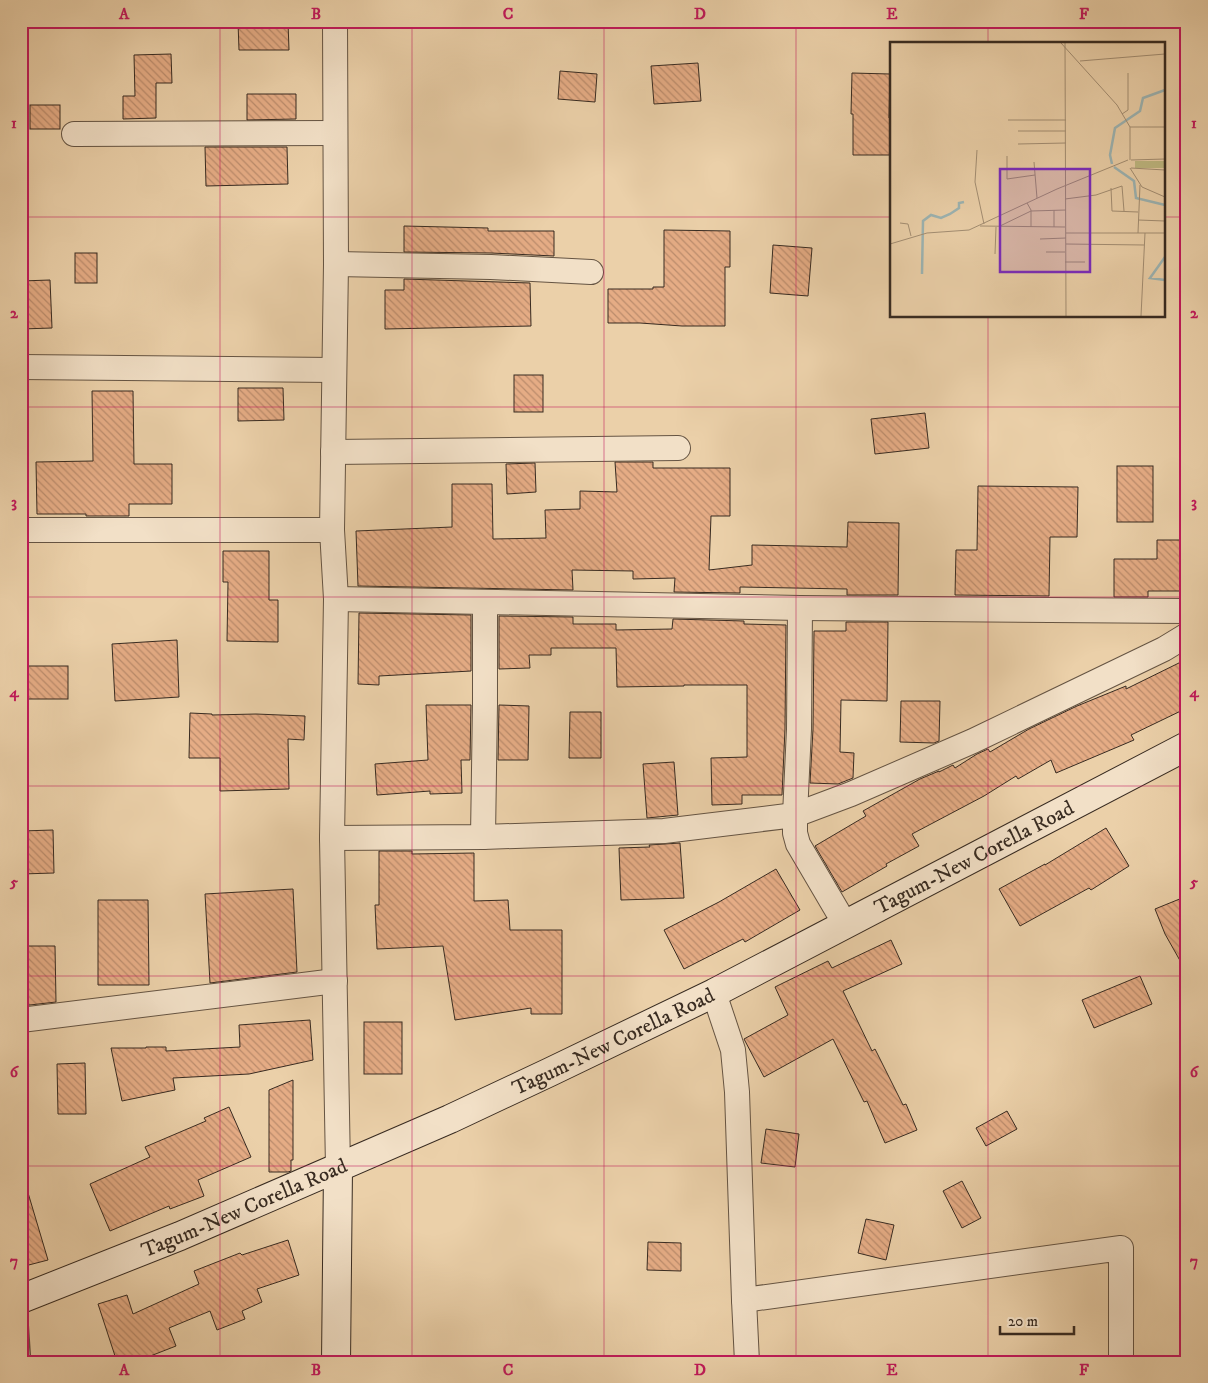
<svg xmlns="http://www.w3.org/2000/svg" width="1208" height="1383" font-family="'IM FELL DW Pica',serif">
<defs>
<pattern id="building-back-hatch" width="6" height="6" patternUnits="userSpaceOnUse" patternTransform="scale(1.25)"><rect width="6" height="6" fill="#e5ac85"/><path d="M-1 5l2 2M0 0l6 6M5-1l2 2" fill="none" stroke="#bb8c6c"/></pattern>
</defs>
<rect width="100%" height="100%" fill="#ebd0a9"/>
<filter id="stains"><feTurbulence type="fractalNoise" baseFrequency=".004" numOctaves="4"/><feColorMatrix values="0 0 0 0 .2 0 0 0 0 .09 0 0 0 0 .02 0 0 0 .5 -.17"/></filter>
<radialGradient id="worn" r=".72"><stop offset=".6" stop-color="#630" stop-opacity="0"/><stop offset="1" stop-color="#630" stop-opacity=".3"/></radialGradient>
<g fill="url(#building-back-hatch)" stroke="#382b21">
<path d="M 238,22 L 288,22 L 289,50 L 239,50 Z"/>
<path d="M 171,54 L 172,83 L 156,83 L 156,118 L 123,119 L 123,96 L 135,96 L 134,55 Z"/>
<path d="M 698,63 L 701,101 L 654,104 L 651,66 Z"/>
<path d="M 560,71 L 597,74 L 595,102 L 558,99 Z"/>
<path d="M 852,73 L 890,74 L 889,118 L 892,118 L 892,155 L 853,155 L 853,114 L 851,114 Z"/>
<path d="M 247,94 L 296,94 L 296,119 L 247,120 Z"/>
<rect x="30" y="105" width="30" height="24"/>
<path d="M 205,147 L 287,147 L 288,184 L 206,186 Z"/>
<path d="M 404,226 L 488,228 L 488,231 L 554,231 L 554,256 L 491,253 L 404,252 Z"/>
<path d="M 664,230 L 730,231 L 730,267 L 725,267 L 725,326 L 682,326 L 640,323 L 608,323 L 608,289 L 653,289 L 653,287 L 664,287 Z"/>
<path d="M 773,245 L 812,248 L 808,296 L 770,293 Z"/>
<rect x="75" y="253" width="22" height="30"/>
<path d="M 404,279 L 530,283 L 531,326 L 385,329 L 385,290 L 404,290 Z"/>
<path d="M 50,280 L 52,328 L 21,329 L 21,281 Z"/>
<rect x="514" y="375" width="29" height="37"/>
<path d="M 238,388 L 283,388 L 284,420 L 238,421 Z"/>
<path d="M 92,391 L 133,391 L 134,464 L 172,464 L 172,504 L 129,504 L 129,516 L 86,516 L 86,514 L 37,514 L 36,462 L 93,461 Z"/>
<path d="M 925,413 L 929,448 L 875,454 L 871,419 Z"/>
<path d="M 615,462 L 653,462 L 653,468 L 730,468 L 730,516 L 711,516 L 709,570 L 752,565 L 752,545 L 847,547 L 848,522 L 899,523 L 898,595 L 847,595 L 847,589 L 740,587 L 740,593 L 674,592 L 675,578 L 633,579 L 633,571 L 572,570 L 573,590 L 358,586 L 356,531 L 452,527 L 452,484 L 492,484 L 493,539 L 546,538 L 545,510 L 580,509 L 580,491 L 617,492 Z"/>
<path d="M 535,463 L 536,492 L 507,494 L 506,464 Z"/>
<rect x="1117" y="466" width="36" height="56"/>
<path d="M 978,486 L 1078,487 L 1077,537 L 1050,537 L 1049,596 L 955,595 L 956,550 L 977,550 Z"/>
<path d="M 1157,540 L 1187,540 L 1187,591 L 1148,591 L 1148,597 L 1114,597 L 1114,559 L 1157,559 Z"/>
<path d="M 223,551 L 269,551 L 269,600 L 278,600 L 278,642 L 227,641 L 228,582 L 223,582 Z"/>
<path d="M 359,613 L 471,615 L 471,671 L 379,676 L 379,685 L 358,684 Z"/>
<path d="M 499,616 L 573,617 L 573,624 L 616,624 L 616,630 L 672,629 L 673,619 L 744,621 L 744,624 L 786,625 L 785,729 L 782,795 L 742,795 L 742,804 L 712,805 L 711,758 L 747,757 L 747,685 L 684,685 L 684,686 L 617,687 L 616,648 L 551,648 L 551,655 L 529,655 L 530,668 L 499,669 Z"/>
<path d="M 846,622 L 888,622 L 887,701 L 841,700 L 840,752 L 854,753 L 853,778 L 838,784 L 810,783 L 813,729 L 814,631 L 846,631 Z"/>
<path d="M 177,640 L 179,697 L 115,701 L 112,644 Z"/>
<path d="M 1187,659 L 1187,708 L 1131,735 L 1134,740 L 1056,773 L 1051,760 L 1018,779 L 1016,776 L 984,796 L 912,834 L 919,846 L 886,864 L 887,866 L 842,892 L 815,846 L 866,816 L 863,811 L 920,779 L 939,771 L 939,772 L 953,765 L 955,768 L 977,754 L 988,749 L 990,752 L 1029,729 L 1077,706 L 1126,686 L 1126,689 Z"/>
<rect x="21" y="666" width="47" height="33"/>
<path d="M 901,701 L 940,701 L 939,741 L 934,743 L 900,742 Z"/>
<path d="M 426,705 L 471,705 L 470,760 L 461,760 L 462,793 L 430,794 L 430,791 L 377,795 L 375,764 L 428,760 Z"/>
<path d="M 499,705 L 529,706 L 528,760 L 498,760 Z"/>
<path d="M 570,712 L 601,712 L 601,758 L 569,758 Z"/>
<path d="M 190,713 L 212,714 L 212,715 L 256,714 L 305,716 L 304,740 L 288,739 L 289,789 L 220,791 L 220,758 L 189,758 Z"/>
<path d="M 674,762 L 678,815 L 647,818 L 643,764 Z"/>
<path d="M 1106,828 L 1129,866 L 1091,890 L 1089,888 L 1020,926 L 999,889 L 1045,864 L 1045,865 Z"/>
<path d="M 53,830 L 54,873 L 21,874 L 21,831 Z"/>
<path d="M 680,843 L 684,898 L 621,900 L 619,848 L 650,847 L 649,845 Z"/>
<path d="M 379,851 L 412,851 L 412,854 L 474,853 L 474,901 L 508,900 L 510,930 L 562,930 L 562,1014 L 531,1014 L 531,1008 L 455,1020 L 443,946 L 377,949 L 375,905 L 379,905 Z"/>
<path d="M 776,869 L 800,910 L 745,942 L 743,939 L 684,969 L 664,930 L 719,902 Z"/>
<path d="M 293,889 L 297,972 L 210,983 L 205,894 Z"/>
<path d="M 1187,896 L 1187,973 L 1165,934 L 1155,909 Z"/>
<path d="M 98,900 L 148,900 L 149,985 L 98,985 Z"/>
<path d="M 891,940 L 902,964 L 843,991 L 872,1051 L 875,1049 L 903,1105 L 906,1104 L 917,1130 L 885,1143 L 867,1101 L 864,1102 L 833,1039 L 764,1077 L 744,1039 L 788,1015 L 775,987 L 828,961 L 832,968 Z"/>
<path d="M 21,946 L 55,946 L 56,1002 L 21,1006 Z"/>
<path d="M 1140,976 L 1152,1004 L 1094,1028 L 1082,1000 Z"/>
<path d="M 310,1020 L 313,1060 L 249,1074 L 173,1078 L 175,1090 L 122,1101 L 111,1048 L 146,1048 L 146,1047 L 166,1047 L 166,1051 L 240,1047 L 239,1025 Z"/>
<rect x="364" y="1022" width="38" height="52"/>
<path d="M 85,1063 L 86,1114 L 58,1114 L 57,1064 Z"/>
<path d="M 293,1080 L 293,1160 L 291,1160 L 291,1171 L 288,1172 L 269,1172 L 269,1090 Z"/>
<path d="M 229,1107 L 251,1157 L 198,1180 L 204,1196 L 170,1209 L 169,1206 L 110,1231 L 90,1184 L 150,1157 L 145,1147 L 206,1121 L 204,1118 Z"/>
<path d="M 1007,1111 L 1017,1129 L 986,1146 L 976,1128 Z"/>
<path d="M 766,1129 L 799,1134 L 795,1167 L 761,1163 Z"/>
<path d="M 962,1181 L 981,1218 L 962,1228 L 943,1191 Z"/>
<path d="M 26,1186 L 48,1260 L 21,1267 L 21,1187 Z"/>
<path d="M 866,1219 L 894,1225 L 886,1260 L 858,1253 Z"/>
<path d="M 288,1240 L 299,1275 L 257,1289 L 262,1302 L 242,1311 L 245,1319 L 217,1330 L 210,1311 L 169,1328 L 176,1346 L 135,1362 L 117,1362 L 98,1304 L 127,1295 L 133,1314 L 199,1284 L 194,1271 L 240,1253 L 242,1255 Z"/>
<path d="M 648,1242 L 681,1243 L 681,1271 L 647,1270 Z"/>
</g>
<g fill="none" stroke-linecap="round" stroke-linejoin="round">
<defs>
<path id="lane" d="M 21,1318 L 24,1362"/>
<g id="street">
<path d="M 335,21 L 336,264 L 332,530 L 336,599 L 332,838 L 338,1168"/>
<path d="M 74,134 L 335,133"/>
<path d="M 336,264 L 491,267 L 591,272"/>
<path d="M 21,367 L 334,370"/>
<path d="M 333,452 L 678,448"/>
<path d="M 21,530 L 332,530"/>
<path d="M 336,599 L 800,608 L 1187,611"/>
<path d="M 800,608 L 799,729 L 795,815 L 795,833 L 798,844 L 845,924"/>
<path d="M 483,837 L 485,703 L 485,602"/>
<path d="M 332,838 L 483,837 L 664,831 L 795,815 L 851,794 L 973,741 L 1164,649 L 1187,635"/>
<path d="M 714,993 L 733,1050 L 737,1092 L 744,1300 L 747,1362"/>
<path d="M 21,1020 L 335,981"/>
<path d="M 744,1300 L 1121,1248 L 1121,1362"/>
</g>
<g id="secondary">
<path id="s1" d="M 21,1299 L 180,1236 L 450,1119 L 550,1072 L 714,993 L 1187,746"/>
<path d="M 336,1362 L 338,1168"/>
</g>
</defs>
<use href="#lane" stroke="#655443" stroke-width="15"/>
<use href="#street" stroke="#655443" stroke-width="26"/>
<use href="#secondary" stroke="#382b21" stroke-width="30"/>
<use href="#lane" stroke="#f2e0c7" stroke-width="12"/>
<use href="#street" stroke="#f2e0c7" stroke-width="24"/>
<use href="#secondary" stroke="#f2e0c7" stroke-width="28"/>
</g>
<path fill="none" stroke="#c2185b" stroke-width="1" stroke-opacity="0.55" d="M 220,21 L 220,1362M 412,21 L 412,1362M 604,21 L 604,1362M 796,21 L 796,1362M 988,21 L 988,44M 21,217 L 892,217M 1164,217 L 1187,217M 988,316 L 988,1362M 21,407 L 1187,407M 21,597 L 1187,597M 21,786 L 1187,786M 21,976 L 1187,976M 21,1166 L 1187,1166"/>
<g text-anchor="middle" stroke-width="5" stroke-linejoin="round" paint-order="stroke">
<g font-size="21" fill="#382b21" stroke="#f2e0c7">
<text dy="7" stroke="none"><textPath href="#s1" startOffset="1051">Tagum-New Corella Road</textPath></text>
<text dy="7" stroke="none"><textPath href="#s1" startOffset="646">Tagum-New Corella Road</textPath></text>
<text dy="7" stroke="none"><textPath href="#s1" startOffset="241">Tagum-New Corella Road</textPath></text>
</g>
</g>
<g transform="translate(890 42)">
<rect width="275" height="275" fill="#ebd0a9"/>
<path d="M 245,119 L 275,119 L 275,126 L 245,126 Z" fill="#bfb982"/>
<path fill="none" stroke="#9cb4b3" stroke-width="2.5" d="M 222,122 L 220,113 L 225,86 L 250,69 L 253,56 L 275,48M 224,125 L 244,139 L 246,156 L 275,163M 275,215 L 260,236 L 275,238M 32,232 L 33,179 L 41,173 L 51,176 L 60,172 L 69,166 L 69,161 L 74,160"/>
<path fill="none" stroke="#a38e73" stroke-width="1" d="M 171,1 L 227,63 L 240,85 L 240,118M 175,1 L 176,274M 190,19 L 275,12M 232,72 L 238,68 L 238,31M 118,78 L 176,78M 240,85 L 275,85M 128,89 L 176,89M 128,102 L 176,101M 87,108 L 85,140 L 94,182M 117,114 L 117,137 L 145,133M 241,118 L 275,117M 144,120 L 147,156M 240,126 L 252,145 L 275,155M 241,126 L 275,128M 221,146 L 222,169 L 248,170M 175,157 L 206,153 L 232,144 L 234,169M 137,161 L 141,168 L 141,185M 248,178 L 275,179M 10,181 L 18,182 L 21,194M 90,184 L 175,185M 110,184 L 141,169 L 176,168M 164,185 L 164,168M 176,191 L 275,191M 248,191 L 250,143M 150,197 L 176,196M 0,202 L 37,191 L 79,188 L 167,147 L 238,118M 176,202 L 254,203M 156,210 L 175,210M 105,212 L 106,185M 175,220 L 195,220M 251,274 L 255,191"/>
<path fill="#7b2cbf" fill-opacity="0.15" stroke="#7b2cbf" stroke-width="2.5" d="M 110,127 L 200,127 L 200,230 L 110,230 Z"/>
<rect width="275" height="275" fill="none" stroke="#382b21" stroke-width="2.5"/>
</g>
<rect width="1208" height="1383" fill="none" stroke="#ebd0a9" stroke-width="55"/>
<path d="M1000 1326v8h74v-8" fill="none" stroke="#382b21" stroke-width="2.5"/>
<text x="1008" y="1326" font-size="15" fill="#382b21" stroke="#f2e0c7" stroke-width="4" paint-order="stroke">20 m</text>
<rect x="28" y="28" width="1152" height="1328" fill="none" stroke="#c2185b" stroke-width="2"/>
<g font-size="16" text-anchor="middle" font-weight="bold" fill="#c2185b">
<text x="124" y="19">A</text>
<text x="316" y="19">B</text>
<text x="508" y="19">C</text>
<text x="700" y="19">D</text>
<text x="892" y="19">E</text>
<text x="1084" y="19">F</text>
<text x="14" y="128">1</text>
<text x="1194" y="128">1</text>
<text x="14" y="318">2</text>
<text x="1194" y="318">2</text>
<text x="14" y="507">3</text>
<text x="1194" y="507">3</text>
<text x="14" y="697">4</text>
<text x="1194" y="697">4</text>
<text x="14" y="887">5</text>
<text x="1194" y="887">5</text>
<text x="14" y="1077">6</text>
<text x="1194" y="1077">6</text>
<text x="14" y="1266">7</text>
<text x="1194" y="1266">7</text>
<text x="124" y="1375">A</text>
<text x="316" y="1375">B</text>
<text x="508" y="1375">C</text>
<text x="700" y="1375">D</text>
<text x="892" y="1375">E</text>
<text x="1084" y="1375">F</text>
</g>
<rect width="100%" height="100%" filter="url(#stains)"/>
<rect width="100%" height="100%" fill="url(#worn)"/>
</svg>
